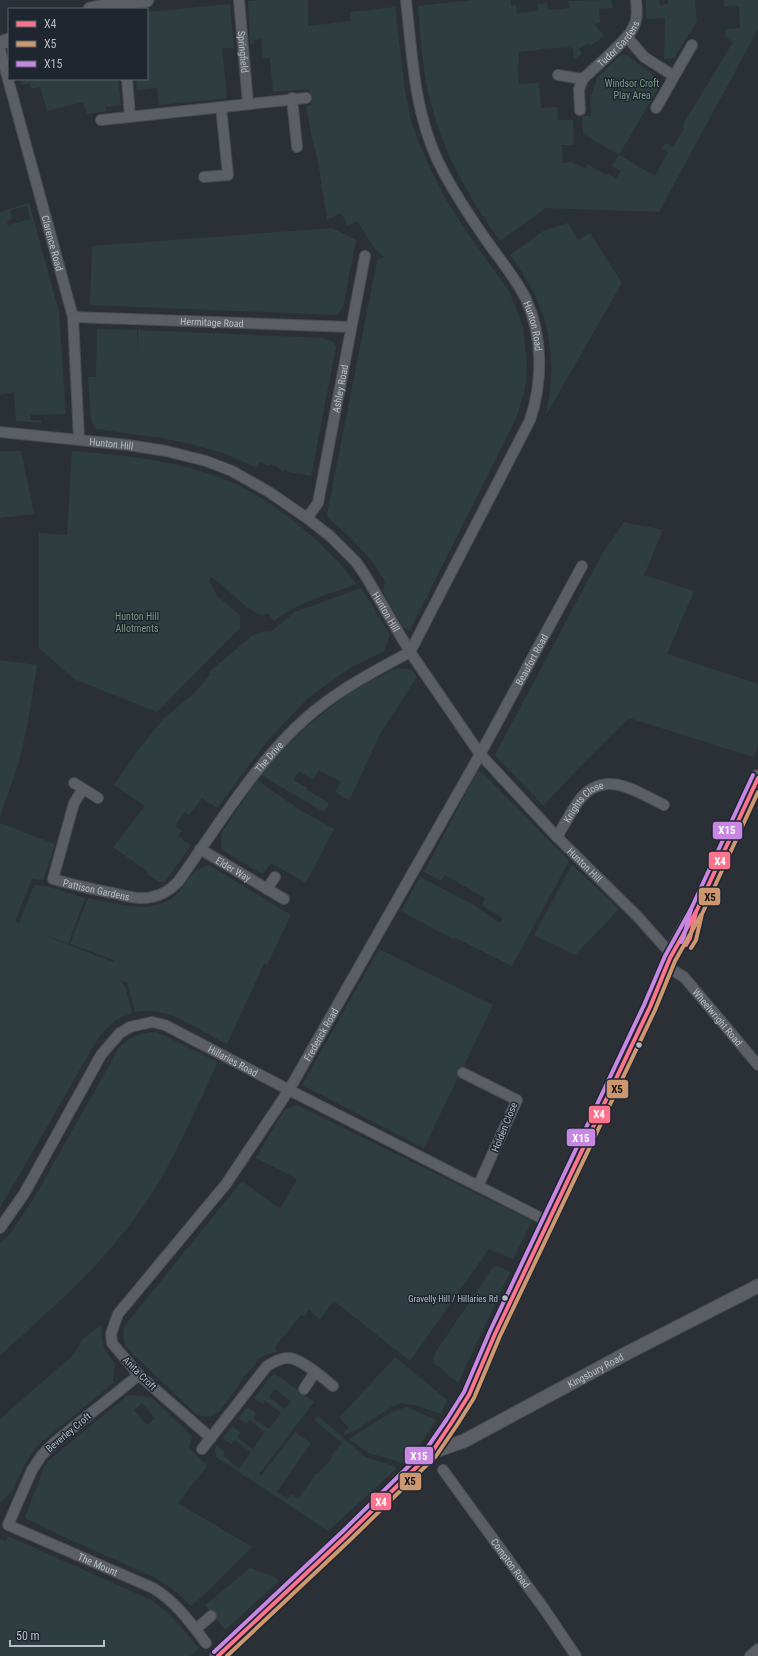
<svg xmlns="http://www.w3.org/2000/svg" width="758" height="1656" font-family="'Roboto Condensed',sans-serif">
<rect width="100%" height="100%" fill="#2b3036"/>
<g fill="#2e3e40" fill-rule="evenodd">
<path d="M 262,0 L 308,0 L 308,26 L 351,21 L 350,12 L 395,7 L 405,91 L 411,120 L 418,140 L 430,168 L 444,196 L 464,228 L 509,291 L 523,327 L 527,367 L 525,389 L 516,419 L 410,630 L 408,630 L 403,627 L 383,591 L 385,582 L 375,565 L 362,550 L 350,537 L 328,518 L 327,514 L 377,261 L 384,257 L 375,249 L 357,221 L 348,226 L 341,213 L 327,220 L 318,161 L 311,134 L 306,106 L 312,105 L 309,89 L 273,92 L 270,58 L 263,58 L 261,39 L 254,40 L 254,44 L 250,44 L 248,1 Z"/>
<path d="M 472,0 L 511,0 L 511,6 L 516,5 L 517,13 L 538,11 L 538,4 L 547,3 L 548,10 L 569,8 L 568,1 L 611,0 L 612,8 L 599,9 L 600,23 L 594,24 L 604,36 L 590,46 L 588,43 L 579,49 L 582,54 L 574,59 L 573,48 L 570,49 L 570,47 L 539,49 L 539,50 L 519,52 L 519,64 L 517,65 L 519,84 L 539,83 L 541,108 L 557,107 L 558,120 L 573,120 L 574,145 L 562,145 L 563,163 L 572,162 L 585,168 L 587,164 L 606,175 L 607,173 L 616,179 L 621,171 L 612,166 L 619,155 L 583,134 L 582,116 L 591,116 L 590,100 L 597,78 L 620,55 L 626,55 L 649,71 L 658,81 L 657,90 L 619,155 L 655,176 L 668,152 L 662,148 L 666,143 L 673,147 L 684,128 L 682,127 L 687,118 L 733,42 L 724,36 L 726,34 L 725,29 L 740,28 L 739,6 L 724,7 L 724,0 L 758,0 L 758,29 L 659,212 L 546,208 L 500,241 C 467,195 440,147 428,91 C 422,63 420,34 418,6 Z"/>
<path d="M 646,0 L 659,0 L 660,5 L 668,4 L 668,0 L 695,0 L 697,21 L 674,58 L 664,59 L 665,18 L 646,19 Z"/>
<path d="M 230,4 L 234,48 L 222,48 L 227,98 L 159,105 L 157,88 L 137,90 L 136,79 L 147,79 L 147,12 Z"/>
<path d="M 20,79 L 118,79 L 121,105 L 106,107 L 106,111 L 87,114 L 83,102 L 47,111 L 40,86 L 31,89 L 30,83 L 22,85 Z"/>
<path d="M 29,203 L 59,312 L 66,414 L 30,415 L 30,420 L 41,420 L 41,423 L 16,421 L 14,392 L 0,395 L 0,212 ZM 27,206 L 30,219 L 8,225 L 7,221 L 12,219 L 10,210 Z"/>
<path d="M 568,223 L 578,240 L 590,233 L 622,283 L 546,415 C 559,354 548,304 510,255 L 543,231 Z"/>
<path d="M 332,228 L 356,240 L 343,307 L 338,315 L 90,305 L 92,246 Z"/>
<path d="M 97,329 L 137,330 L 137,353 L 138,330 L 323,338 L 333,342 L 336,347 L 311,476 L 289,472 L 284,469 L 283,472 L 275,465 L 274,467 L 270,464 L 269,466 L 260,462 L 257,468 L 223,453 L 190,444 L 162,438 L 96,429 L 91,421 L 88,377 L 96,377 Z"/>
<path d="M 0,451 L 21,451 L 34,514 L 0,518 Z"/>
<path d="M 72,451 C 119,455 166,459 210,474 C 266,492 321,539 357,584 C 329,594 298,602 274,621 L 268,613 L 264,616 C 242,609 230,588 211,577 L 209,580 L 217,596 L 240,615 L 240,628 L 157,712 L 74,679 L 39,648 L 39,533 L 67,535 Z"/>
<path d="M 624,522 L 663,530 L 644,575 L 694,591 L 667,654 L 758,684 L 758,747 L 753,757 L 629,718 L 578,769 L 543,806 L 495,755 L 602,554 Z"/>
<path d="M 361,588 L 390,635 L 384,651 L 350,668 L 308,698 L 268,740 L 217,808 L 202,798 L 189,815 L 185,812 L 175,826 L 182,831 L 178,836 L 191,845 L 165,882 L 159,882 L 147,874 L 148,872 L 113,847 L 145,806 L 114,785 L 139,749 L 164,718 L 194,693 L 211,674 L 209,672 L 213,668 L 215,667 L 253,635 L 267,631 L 270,632 L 295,612 Z"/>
<path d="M 0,660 L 37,665 L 29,716 L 20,759 L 0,817 Z"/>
<path d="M 397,668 L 412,670 L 417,677 L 381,732 L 349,801 L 335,792 L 341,782 L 319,770 L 313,780 L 299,771 L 293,780 L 308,788 L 307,790 L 329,803 L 324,812 L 261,775 C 285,745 324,709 356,689 C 369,681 383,675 397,668 Z"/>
<path d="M 479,771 L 482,772 L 569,861 L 512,966 L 454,937 L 453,939 L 401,911 L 420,877 L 472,904 L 500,923 L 503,918 L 482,905 L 485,898 L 445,875 L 441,881 L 424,872 L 477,772 Z"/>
<path d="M 257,780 L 300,810 L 334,829 L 306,883 L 271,863 L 264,873 L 260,873 L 221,849 L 222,832 Z"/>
<path d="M 0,823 L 55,844 L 43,880 L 32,879 L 15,921 L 19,924 L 34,885 C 51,885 68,894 85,898 L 68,944 L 49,936 L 49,937 L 113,962 L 114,960 L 70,944 L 88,898 C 116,903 149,916 175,896 C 183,890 185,880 192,874 C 196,870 204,868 209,865 L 291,915 L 267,965 L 264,964 L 227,1044 C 199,1031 168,1005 135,1012 L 127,982 L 125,982 L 120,979 L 125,986 L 132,1013 L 116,1020 L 100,1035 L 0,1208 Z"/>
<path d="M 572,865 L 619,909 L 575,955 L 534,935 Z"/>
<path d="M 379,949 L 493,1005 L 424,1148 L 302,1085 Z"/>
<path d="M 157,1032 L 218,1062 C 198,1103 180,1147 156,1187 C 126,1235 87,1277 45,1314 C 30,1328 16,1342 0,1355 L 0,1244 L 12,1231 L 34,1198 L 119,1048 C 130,1036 141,1032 157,1032 Z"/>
<path d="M 297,1105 L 532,1221 L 513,1259 L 489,1249 L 410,1361 L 334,1301 L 320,1319 L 309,1310 L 304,1317 L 301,1315 L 274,1348 L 278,1351 L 261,1357 L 245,1376 L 244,1376 C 239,1384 222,1411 215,1415 C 208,1418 202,1416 196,1414 L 133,1354 L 125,1345 L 123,1338 L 124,1328 L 126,1324 L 242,1181 L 280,1209 L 297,1179 L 256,1158 L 284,1110 Z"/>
<path d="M 497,1266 L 510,1272 L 458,1383 L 433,1362 L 435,1353 L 493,1267 Z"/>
<path d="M 102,1324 C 100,1344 104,1349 115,1364 L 113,1383 L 37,1446 L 26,1462 L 12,1491 L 0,1503 L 0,1419 L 73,1355 L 82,1340 Z"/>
<path d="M 395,1357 L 447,1400 L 441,1414 L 415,1405 L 400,1403 L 391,1407 L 358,1429 L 345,1435 L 344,1433 L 349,1427 L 339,1418 Z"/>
<path d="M 274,1373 L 314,1402 L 259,1474 L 261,1476 L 295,1432 L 311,1443 L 277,1492 L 287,1499 L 291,1494 L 298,1499 L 316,1474 L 319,1473 L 332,1458 L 331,1456 L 342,1443 L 314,1420 L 318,1416 L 363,1455 C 373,1462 386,1461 397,1468 L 328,1531 L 216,1457 L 215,1449 L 217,1446 L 225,1452 L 223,1456 L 239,1468 L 251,1452 L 235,1440 L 231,1444 L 223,1438 L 232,1426 L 241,1432 L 237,1437 L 253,1449 L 265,1432 L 250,1420 L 246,1424 L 238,1418 L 247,1407 L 256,1413 L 253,1418 L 269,1429 L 281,1413 L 265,1401 L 263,1404 L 254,1398 ZM 275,1389 L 291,1401 L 285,1409 L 269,1397 Z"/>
<path d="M 128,1395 L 151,1397 L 192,1436 L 189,1448 L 207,1466 L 178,1503 L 252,1547 L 208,1591 L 191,1606 L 175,1591 L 156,1578 L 55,1533 L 27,1519 L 25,1517 L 43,1470 L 48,1461 ZM 142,1403 L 155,1418 L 147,1425 L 134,1410 Z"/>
<path d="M 406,1407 L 437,1420 L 420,1444 L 403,1463 L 369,1453 L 349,1439 L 392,1412 Z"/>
<path d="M 8,1536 L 151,1600 C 171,1613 184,1630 199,1649 L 190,1656 L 0,1656 L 0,1539 L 6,1541 Z"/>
<path d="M 250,1568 L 275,1577 L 279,1581 L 225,1630 L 205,1605 Z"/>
</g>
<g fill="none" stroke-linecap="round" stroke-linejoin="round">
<defs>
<g id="minor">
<path id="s1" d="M 239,0 L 248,104"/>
<path id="s2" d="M 406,0 C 412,54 414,109 437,159 C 451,189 470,217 489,244 C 502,262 516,279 526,299 C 543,337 543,381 530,420 L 410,652"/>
<path d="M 627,37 L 644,57 L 674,76"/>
<path id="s3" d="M 0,50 L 73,317 L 79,439"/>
<path d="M 558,75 L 583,79"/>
<path d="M 127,79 L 130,116"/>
<path d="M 292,98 L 297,147"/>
<path d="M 656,108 L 692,45"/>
<path id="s4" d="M 580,110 L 579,89 L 583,79 C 596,66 626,42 633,28 C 638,19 637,9 636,0"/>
<path d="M 101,120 L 306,98"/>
<path d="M 204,177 L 228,175 L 221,107"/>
<path id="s5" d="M 73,317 L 351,327"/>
<path id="s6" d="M 0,432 L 128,445 L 166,451 L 206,461 L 232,471 L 269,492 L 307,518 L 330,536 L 356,562 L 365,575 L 410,652 L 480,754 L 557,837 L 637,916 L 672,955"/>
<path id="s7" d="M 307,518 L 318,503 L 365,256"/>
<path d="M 74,783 L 98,798"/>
<path id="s8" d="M 83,789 L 74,803 L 53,879 C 73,885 92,889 113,893 C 126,896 139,900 152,897 C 163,895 171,889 178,882 C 218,826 253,766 305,719 C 336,691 373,672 410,652"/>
<path id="s9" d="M 557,837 C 565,824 572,809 581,798 C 606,769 637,792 664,805"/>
<path id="s10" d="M 200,849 L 284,899"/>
<path d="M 267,889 L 275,877"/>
<path id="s11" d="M 674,971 L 684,977 L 758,1065"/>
<path d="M 463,1073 L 517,1100 L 478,1186"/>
<path id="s12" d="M 0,1228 L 24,1194 L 101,1055 L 113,1041 L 120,1033 L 130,1027 L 152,1022 L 165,1025 L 289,1090 L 549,1222"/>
<path id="s13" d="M 139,1375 L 55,1442 L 42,1455 L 32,1470 L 8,1525 L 153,1588 C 175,1601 191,1623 206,1643"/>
<path d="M 304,1389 L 315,1372"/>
<path id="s14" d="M 211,1438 L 139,1375 L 112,1343 L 111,1334 L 118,1314 L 226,1184 L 289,1090 L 478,758 L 582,566"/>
<path d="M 202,1449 L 267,1366 C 274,1362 280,1358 288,1358 C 301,1358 323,1378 333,1386"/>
<path id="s15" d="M 443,1470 L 545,1610 L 576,1656"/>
<path d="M 196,1629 L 211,1616"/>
<path d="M 750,1656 L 758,1649"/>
</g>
<g id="tertiary">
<path d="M 90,9 L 118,3 L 147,0"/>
<path d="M 0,43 L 9,40"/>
<path id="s16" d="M 432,1452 L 464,1441 L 631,1351 L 758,1286"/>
</g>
<g id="primary">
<path d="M 694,923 L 696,912 L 758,778"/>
<path d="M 218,1656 L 346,1536 L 432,1452 L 452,1422 L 469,1395 L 495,1334 L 650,1007 C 662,974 676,942 696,912"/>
</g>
</defs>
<use href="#minor" stroke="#494c51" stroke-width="12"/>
<use href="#tertiary" stroke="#494c51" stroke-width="15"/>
<use href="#primary" stroke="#494c53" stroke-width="18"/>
<use href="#minor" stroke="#5b5e64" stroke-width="10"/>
<use href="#tertiary" stroke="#5b5e64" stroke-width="13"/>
<use href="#primary" stroke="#5d6166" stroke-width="16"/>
<defs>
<g id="bus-1">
<path d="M 686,945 L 690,938 L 696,912 L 758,778"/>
<path d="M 218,1656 L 346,1536 L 432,1452 L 452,1422 L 469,1395 L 495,1334 L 650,1007 L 670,958 L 696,912"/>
</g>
<g id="bus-2">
<path d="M 691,948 L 696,940 L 702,914 L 758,792"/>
<path d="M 227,1656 L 350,1540 L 436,1456 L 457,1425 L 474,1398 L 500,1336 L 655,1010 L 675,961 L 701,915"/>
</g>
<g id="bus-3">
<path d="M 681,942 L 684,936 L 691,909 L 753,775"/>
<path d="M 214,1652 L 342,1532 L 427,1448 L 447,1419 L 464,1392 L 490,1331 L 644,1005 L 665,956 L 691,909"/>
</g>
</defs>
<use href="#bus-1" stroke="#1f2630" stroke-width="7"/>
<use href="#bus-2" stroke="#1f2630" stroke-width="7"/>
<use href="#bus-3" stroke="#1f2630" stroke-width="7"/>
<use href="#bus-1" stroke="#fc738d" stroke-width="4"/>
<use href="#bus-2" stroke="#cd976f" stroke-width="4"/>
<use href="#bus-3" stroke="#c787e3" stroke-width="4"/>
</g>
<g fill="#b6bcc6" stroke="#1f2630" stroke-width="1.5">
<circle cx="639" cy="1045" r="3.5"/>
<circle cx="505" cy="1298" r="3.5"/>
</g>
<g text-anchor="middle" stroke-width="3" stroke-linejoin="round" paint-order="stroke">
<g font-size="9" fill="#b6bcc6" stroke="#1f2630" text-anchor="end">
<text x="498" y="1302">Gravelly Hill / Hillaries Rd</text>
</g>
<g font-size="10" fill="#b6bcc6" stroke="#1f2630">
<text dy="4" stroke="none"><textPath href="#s4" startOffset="82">Tudor Gardens</textPath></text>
<text dy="4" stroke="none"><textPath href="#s1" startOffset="52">Springfield</textPath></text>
<text dy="4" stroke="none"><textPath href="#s3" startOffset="200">Clarence Road</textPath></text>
<text dy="4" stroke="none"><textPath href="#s5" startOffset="139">Hermitage Road</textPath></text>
<text dy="4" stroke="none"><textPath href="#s2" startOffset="357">Hunton Road</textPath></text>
<text dy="4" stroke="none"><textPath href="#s7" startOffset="135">Ashley Road</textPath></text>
<text dy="4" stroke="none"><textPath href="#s6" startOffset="112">Hunton Hill</textPath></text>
<text dy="4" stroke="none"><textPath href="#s6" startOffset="449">Hunton Hill</textPath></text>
<text dy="4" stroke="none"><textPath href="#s14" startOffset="944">Beaufort Road</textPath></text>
<text dy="4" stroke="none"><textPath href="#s8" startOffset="382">The Drive</textPath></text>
<text dy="4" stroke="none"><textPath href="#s9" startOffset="45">Knights Close</textPath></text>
<text dy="4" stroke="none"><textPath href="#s6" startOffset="772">Hunton Hill</textPath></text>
<text dy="4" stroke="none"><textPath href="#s10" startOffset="39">Elder Way</textPath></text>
<text dy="4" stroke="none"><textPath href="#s8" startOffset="140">Pattison Gardens</textPath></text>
<text dy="4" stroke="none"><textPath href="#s11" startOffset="64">Wheelwright Road</textPath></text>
<text dy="4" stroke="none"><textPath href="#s14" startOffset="514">Frederick Road</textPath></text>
<text dy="4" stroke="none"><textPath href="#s12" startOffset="354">Hillaries Road</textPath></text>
<text transform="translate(504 1127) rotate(-68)" y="4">Holden Close</text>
<text dy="4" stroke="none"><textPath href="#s16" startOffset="183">Kingsbury Road</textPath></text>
<text transform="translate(140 1373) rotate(45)" y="4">Anita Croft</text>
<text transform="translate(68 1432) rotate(-40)" y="4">Beverley Croft</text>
<text dy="4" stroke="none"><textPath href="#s15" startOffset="115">Compton Road</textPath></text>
<text dy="4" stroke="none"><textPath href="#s13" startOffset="302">The Mount</textPath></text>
</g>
<g font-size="10" fill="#779980" stroke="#1f2630">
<text x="632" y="87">Windsor Croft<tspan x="632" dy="12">Play Area</tspan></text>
<text x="137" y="620">Hunton Hill<tspan x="137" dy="12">Allotments</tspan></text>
</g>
</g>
<g stroke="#1f2630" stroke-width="1.5">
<rect x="712" y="821" width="31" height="19" rx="4" fill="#c787e3"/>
<rect x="708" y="851" width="23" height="19" rx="4" fill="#fc738d"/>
<rect x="698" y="887" width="23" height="19" rx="4" fill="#cd976f"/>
<rect x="606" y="1079" width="23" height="20" rx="4" fill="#cd976f"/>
<rect x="588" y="1105" width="23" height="19" rx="4" fill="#fc738d"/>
<rect x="566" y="1128" width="30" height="19" rx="4" fill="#c787e3"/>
<rect x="404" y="1446" width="30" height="19" rx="4" fill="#c787e3"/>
<rect x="399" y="1472" width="23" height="19" rx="4" fill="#cd976f"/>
<rect x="370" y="1492" width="22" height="19" rx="4" fill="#fc738d"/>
</g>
<g font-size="11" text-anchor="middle" font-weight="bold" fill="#fff">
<text x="727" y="834">X15</text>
<text x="720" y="865">X4</text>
<text x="599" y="1118">X4</text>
<text x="581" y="1142">X15</text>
<text x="419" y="1460">X15</text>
<text x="381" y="1506">X4</text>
</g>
<g font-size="11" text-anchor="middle" font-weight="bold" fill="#111">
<text x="710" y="901">X5</text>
<text x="617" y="1093">X5</text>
<text x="410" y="1485">X5</text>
</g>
<rect x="8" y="8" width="140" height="72" fill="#1f2630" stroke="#5b626c"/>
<rect x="16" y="21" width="20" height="6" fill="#fc738d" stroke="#5b626c"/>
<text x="44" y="28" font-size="12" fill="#b6bcc6">X4</text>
<rect x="16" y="41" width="20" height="6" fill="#cd976f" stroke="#5b626c"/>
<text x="44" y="48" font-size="12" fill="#b6bcc6">X5</text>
<rect x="16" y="61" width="20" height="6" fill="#c787e3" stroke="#5b626c"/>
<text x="44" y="68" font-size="12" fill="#b6bcc6">X15</text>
<path d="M10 1640v6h94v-6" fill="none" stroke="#b6bcc6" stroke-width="2"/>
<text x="16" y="1640" font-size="12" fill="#b6bcc6" stroke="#1f2630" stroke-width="3" paint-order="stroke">50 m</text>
</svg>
